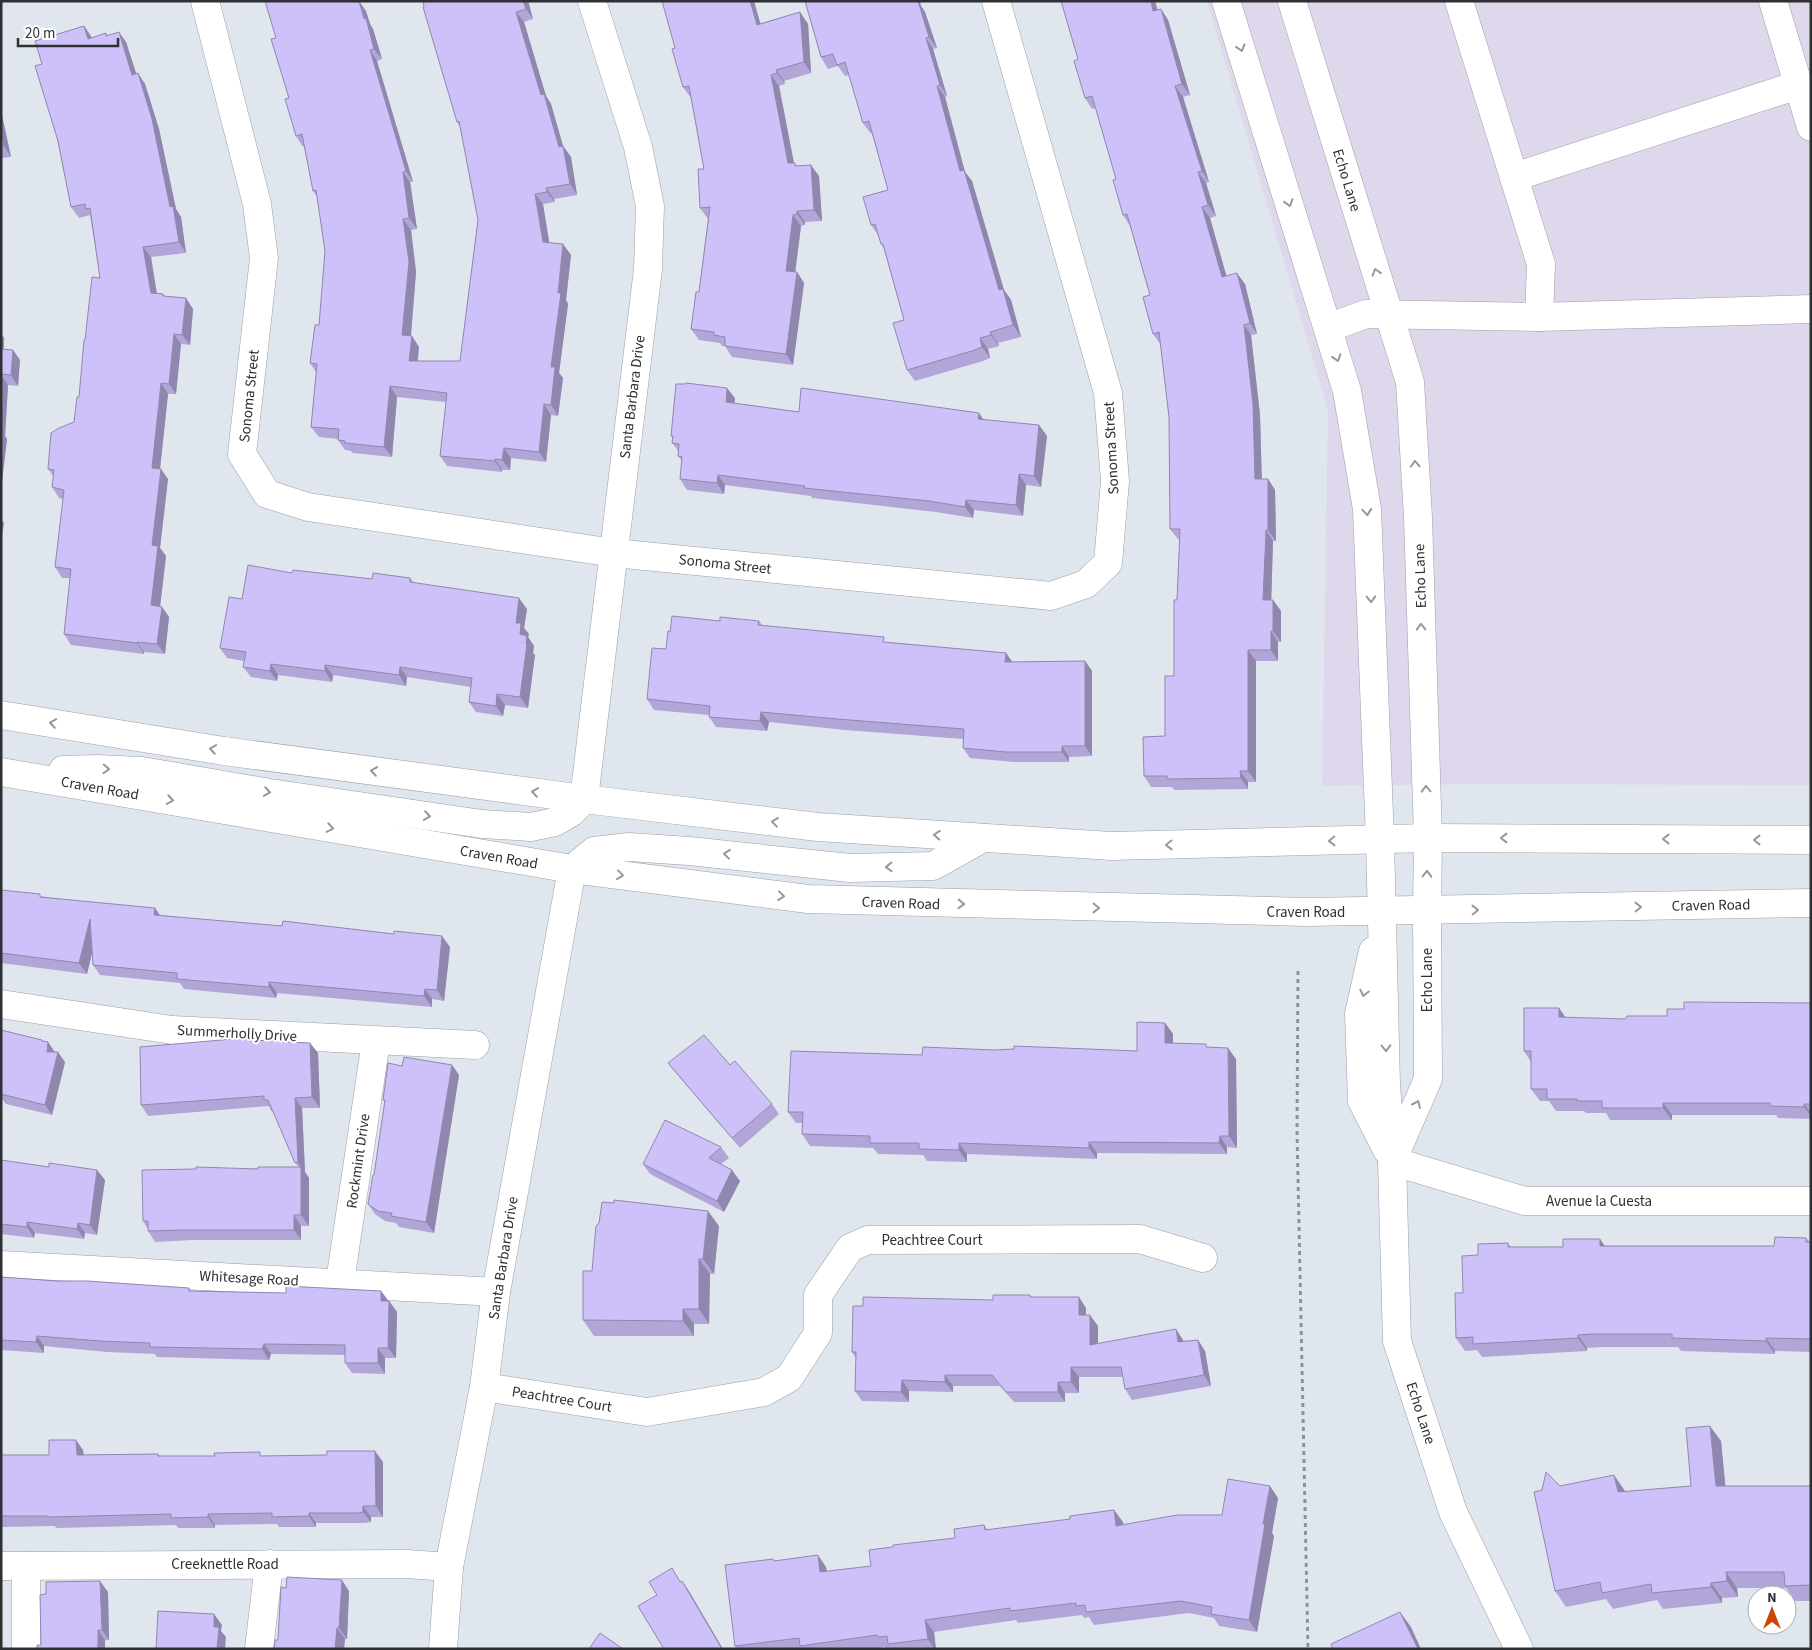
<svg xmlns="http://www.w3.org/2000/svg" width="1812" height="1650" font-family="'Source Sans 3',sans-serif">
<rect width="100%" height="100%" fill="#e0e6ed"/>
<path fill="#dfd7ec" d="M 1207,1 L 1811,1 L 1811,785 L 1464,784 L 1322,786 L 1328,410 Z"/>
<g fill="none" stroke-linecap="round" stroke-linejoin="round">
<defs>
<g id="minor">
<path d="M 205,1 L 257,204 L 264,258 L 242,454 L 267,494 L 308,507 L 614,553 L 1051,596 L 1086,584 L 1108,563 L 1115,481 L 1108,393 L 996,1"/>
<path d="M 1226,1 L 1347,391 L 1367,509 L 1380,840 L 1386,1084 L 1392,1161 L 1397,1341 L 1453,1512 L 1519,1649"/>
<path d="M 1292,1 L 1410,382 L 1418,517 L 1428,838 L 1427,911 L 1428,1079 L 1394,1157"/>
<path d="M 1459,1 L 1541,264 L 1539,317"/>
<path d="M 1773,1 L 1811,127"/>
<path d="M 1514,177 L 1798,85"/>
<path d="M 1328,328 L 1366,314 L 1539,317 L 1811,309"/>
<path d="M 584,799 L 648,269 L 650,206 L 638,147 L 592,1"/>
<path d="M 1373,951 L 1359,1014 L 1362,1101 L 1387,1150"/>
<path d="M 1,1004 L 172,1030 L 475,1045"/>
<path d="M 1392,1161 L 1525,1201 L 1811,1201"/>
<path d="M 1,1265 L 496,1292"/>
<path d="M 340,1282 L 376,1041"/>
<path d="M 484,1387 L 647,1412 L 764,1392 L 789,1378 L 818,1333 L 818,1295 L 850,1248 L 868,1240 L 1140,1239 L 1203,1258"/>
<path d="M 1,1566 L 407,1564 L 449,1567"/>
<path d="M 26,1566 L 26,1649"/>
<path d="M 259,1649 L 269,1564"/>
<path d="M 443,1649 L 449,1567 L 484,1387 L 496,1292 L 572,869"/>
</g>
<g id="major">
<path d="M 1,715 L 224,751 L 584,799 L 818,827 L 1111,846 L 1428,838 L 1811,840"/>
<path d="M 63,770 L 97,769 L 142,771 L 270,793 L 482,824 L 531,827 L 555,822 L 572,812 L 584,799"/>
<path d="M 1,772 L 572,869 L 808,899 L 1306,912 L 1811,903"/>
<path d="M 572,869 L 594,851 L 629,847 L 689,851 L 850,868 L 933,866 L 983,838"/>
</g>
</defs>
<use href="#minor" stroke="#9a9fa6" stroke-width="29"/>
<use href="#major" stroke="#9a9fa6" stroke-width="29"/>
<path stroke="#8e9297" stroke-width="3" stroke-dasharray="4 4" stroke-linecap="butt" d="M 1298,971 L 1297,1131 L 1308,1649"/>
<use href="#minor" stroke="#fff" stroke-width="28"/>
<use href="#major" stroke="#fff" stroke-width="28"/>
</g>
<g fill="#b1a6d7">
<path d="M 423,1 L 528,1 L 533,19 L 524,22 L 546,96 L 551,104 L 563,146 L 571,157 L 577,195 L 554,199 L 555,202 L 543,204 L 549,243 L 571,255 L 566,300 L 568,304 L 559,373 L 563,378 L 558,416 L 551,415 L 546,462 L 511,458 L 510,470 L 502,470 L 502,472 L 447,466 L 440,456 L 446,402 L 397,397 L 392,457 L 353,453 L 351,451 L 345,450 L 338,440 L 338,439 L 319,437 L 311,427 L 316,372 L 310,363 L 319,325 L 325,251 L 317,197 L 313,191 L 304,146 L 303,147 L 296,136 L 276,38 L 366,11 L 370,24 L 373,29 L 382,59 L 377,61 L 413,182 L 410,182 L 417,229 L 411,230 L 416,272 L 411,336 L 419,347 L 418,361 L 460,361 L 478,220 L 460,127 L 457,122 Z"/>
<path d="M 1061,1 L 1155,1 L 1157,10 L 1161,9 L 1168,20 L 1190,95 L 1183,97 L 1209,182 L 1206,183 L 1216,216 L 1210,218 L 1226,276 L 1245,284 L 1257,334 L 1251,335 L 1260,415 L 1262,479 L 1268,479 L 1275,490 L 1276,541 L 1273,541 L 1271,600 L 1273,600 L 1281,611 L 1281,642 L 1278,642 L 1278,661 L 1256,661 L 1256,782 L 1248,782 L 1248,789 L 1174,790 L 1172,787 L 1151,787 L 1144,776 L 1165,736 L 1174,676 L 1180,539 L 1178,539 L 1170,529 L 1169,417 L 1161,345 L 1153,334 L 1150,295 L 1130,226 L 1123,215 L 1116,179 L 1096,108 L 1092,109 L 1085,98 L 1078,59 Z"/>
<path d="M 921,6 L 925,12 L 937,48 L 933,49 L 947,96 L 945,97 L 965,172 L 972,181 L 1004,290 L 1011,300 L 1021,337 L 998,343 L 999,346 L 988,349 L 990,358 L 983,361 L 915,381 L 907,370 L 904,320 L 884,249 L 881,244 L 878,235 L 871,225 L 888,190 L 872,133 L 871,134 L 863,123 L 849,75 L 845,76 L 838,66 L 828,69 L 821,57 Z"/>
<path d="M 800,12 L 808,24 L 811,73 L 784,81 L 785,84 L 779,86 L 794,163 L 797,166 L 819,176 L 822,221 L 805,222 L 805,225 L 801,226 L 795,272 L 797,272 L 804,283 L 793,365 L 732,357 L 725,346 L 722,346 L 720,343 L 699,340 L 691,329 L 699,292 L 708,219 L 700,208 L 704,169 L 691,98 L 683,87 L 675,48 Z"/>
<path d="M 84,26 L 91,38 L 106,33 L 107,35 L 126,42 L 136,74 L 145,84 L 159,129 L 176,209 L 181,217 L 186,253 L 151,257 L 157,293 L 163,294 L 165,296 L 193,309 L 190,345 L 181,344 L 176,394 L 168,394 L 160,469 L 168,479 L 160,548 L 166,556 L 160,606 L 162,607 L 169,617 L 165,654 L 144,652 L 144,654 L 71,645 L 64,634 L 70,578 L 62,578 L 55,567 L 63,499 L 59,498 L 52,487 L 53,476 L 48,469 L 74,422 L 79,397 L 85,340 L 100,278 L 90,215 L 79,218 L 71,207 L 42,64 Z"/>
<path d="M 1,111 L 11,157 L 1,158 Z"/>
<path d="M 1,334 L 4,338 L 4,349 L 13,350 L 20,360 L 18,386 L 8,385 L 5,436 L 7,439 L 1,490 Z"/>
<path d="M 735,398 L 734,403 L 799,412 L 984,420 L 1039,425 L 1047,436 L 1041,487 L 1026,485 L 1023,516 L 974,510 L 973,518 L 936,512 L 812,498 L 811,496 L 725,485 L 724,494 L 687,490 L 680,479 L 682,461 L 678,456 L 679,452 L 672,443 L 673,438 L 671,436 Z"/>
<path d="M 292,573 L 372,579 L 410,578 L 414,583 L 527,609 L 524,628 L 529,634 L 528,637 L 534,646 L 533,653 L 535,655 L 528,708 L 505,705 L 503,716 L 476,712 L 469,702 L 471,687 L 407,677 L 406,686 L 333,675 L 332,682 L 278,675 L 277,681 L 251,677 L 243,667 L 244,661 L 227,658 L 220,648 L 242,599 Z"/>
<path d="M 720,621 L 759,621 L 762,625 L 887,642 L 1006,653 L 1012,662 L 1085,661 L 1092,671 L 1092,756 L 1069,757 L 1069,762 L 1014,762 L 970,758 L 963,748 L 963,739 L 845,730 L 769,722 L 767,731 L 716,727 L 709,717 L 709,715 L 654,710 L 647,699 L 666,649 L 670,632 Z"/>
<path d="M 1,890 L 160,915 L 450,947 L 444,1001 L 432,999 L 432,1007 L 277,993 L 276,998 L 184,989 L 180,983 L 100,975 L 93,965 L 92,952 L 87,974 L 1,963 Z"/>
<path d="M 1811,1003 L 1811,1119 L 1778,1118 L 1776,1115 L 1672,1115 L 1672,1120 L 1610,1120 L 1606,1113 L 1586,1113 L 1584,1111 L 1556,1111 L 1549,1101 L 1540,1101 L 1531,1089 L 1531,1062 L 1524,1051 L 1559,1008 L 1566,1018 L 1625,1019 L 1667,1016 L 1684,1009 Z"/>
<path d="M 1165,1023 L 1173,1034 L 1173,1044 L 1207,1047 L 1236,1059 L 1237,1148 L 1227,1147 L 1227,1154 L 1097,1153 L 1097,1159 L 967,1154 L 967,1162 L 927,1161 L 923,1155 L 878,1154 L 873,1148 L 810,1146 L 802,1134 L 802,1123 L 796,1123 L 788,1112 L 922,1055 L 994,1050 L 1137,1051 Z"/>
<path d="M 1,1030 L 42,1040 L 44,1042 L 48,1042 L 55,1052 L 65,1062 L 52,1115 L 6,1104 L 2,1099 L 1,1099 Z"/>
<path d="M 310,1043 L 318,1053 L 320,1108 L 302,1108 L 305,1172 L 309,1178 L 309,1226 L 301,1226 L 301,1240 L 192,1240 L 155,1242 L 148,1231 L 148,1229 L 143,1221 L 258,1169 L 299,1167 L 295,1163 L 273,1111 L 271,1111 L 269,1106 L 148,1116 L 141,1105 Z"/>
<path d="M 668,1063 L 772,1104 L 779,1114 L 740,1148 L 676,1073 Z"/>
<path d="M 452,1065 L 459,1075 L 434,1233 L 399,1227 L 396,1223 L 385,1221 L 375,1214 L 368,1204 L 374,1175 L 385,1102 L 383,1100 L 402,1066 Z"/>
<path d="M 721,1147 L 729,1158 L 721,1164 L 740,1181 L 724,1212 L 650,1174 L 643,1164 Z"/>
<path d="M 1,1160 L 105,1180 L 97,1235 L 85,1233 L 84,1239 L 35,1233 L 34,1238 L 1,1234 Z"/>
<path d="M 719,1226 L 714,1274 L 710,1274 L 709,1324 L 694,1324 L 694,1336 L 594,1336 L 583,1320 L 592,1271 Z"/>
<path d="M 1806,1238 L 1810,1242 L 1811,1242 L 1811,1352 L 1775,1351 L 1775,1354 L 1681,1351 L 1678,1347 L 1603,1347 L 1587,1348 L 1587,1351 L 1482,1357 L 1477,1350 L 1465,1351 L 1456,1338 L 1463,1293 L 1478,1255 L 1508,1243 L 1511,1247 L 1774,1246 Z"/>
<path d="M 1,1277 L 189,1288 L 191,1291 L 286,1293 L 381,1291 L 397,1312 L 396,1358 L 385,1358 L 385,1374 L 352,1373 L 345,1363 L 345,1355 L 271,1354 L 269,1360 L 157,1357 L 155,1354 L 107,1352 L 44,1346 L 44,1353 L 1,1350 Z"/>
<path d="M 1030,1295 L 1031,1297 L 1086,1308 L 1086,1315 L 1098,1326 L 1098,1344 L 1183,1340 L 1183,1341 L 1198,1340 L 1205,1351 L 1211,1386 L 1132,1400 L 1125,1389 L 1123,1377 L 1079,1377 L 1079,1393 L 1065,1393 L 1065,1402 L 1014,1402 L 1000,1386 L 953,1386 L 953,1392 L 909,1391 L 909,1402 L 862,1401 L 855,1391 L 856,1358 L 852,1352 L 863,1306 L 993,1300 Z"/>
<path d="M 1721,1441 L 1725,1486 L 1811,1486 L 1811,1601 L 1795,1601 L 1786,1588 L 1737,1588 L 1738,1597 L 1722,1598 L 1722,1603 L 1663,1609 L 1657,1600 L 1613,1609 L 1606,1599 L 1566,1607 L 1555,1591 L 1625,1491 L 1626,1492 L 1691,1486 Z"/>
<path d="M 83,1450 L 84,1455 L 158,1454 L 160,1456 L 263,1456 L 383,1462 L 383,1517 L 371,1517 L 371,1522 L 365,1523 L 316,1523 L 316,1527 L 279,1527 L 277,1524 L 215,1525 L 215,1528 L 178,1528 L 176,1525 L 56,1528 L 55,1526 L 1,1527 L 1,1455 L 49,1455 Z"/>
<path d="M 1278,1498 L 1272,1533 L 1274,1536 L 1257,1632 L 1219,1626 L 1214,1618 L 1189,1613 L 1094,1625 L 1089,1617 L 1084,1618 L 1082,1615 L 1018,1623 L 1016,1620 L 934,1632 L 936,1649 L 886,1649 L 885,1647 L 873,1649 L 737,1649 L 735,1646 L 773,1559 L 775,1561 L 826,1567 L 827,1572 L 871,1566 L 955,1538 L 984,1525 L 988,1530 L 1123,1522 L 1123,1524 L 1222,1515 Z"/>
<path d="M 349,1591 L 347,1639 L 345,1639 L 344,1649 L 274,1649 L 278,1640 Z"/>
<path d="M 108,1592 L 109,1640 L 41,1645 Z"/>
</g>
<g fill="#9087af">
<path d="M 359,1 L 366,11 L 370,24 L 373,29 L 382,59 L 374,49 Z"/>
<path d="M 523,1 L 528,1 L 533,19 L 526,9 Z"/>
<path d="M 750,1 L 754,1 L 764,36 L 757,25 Z"/>
<path d="M 915,1 L 920,1 L 921,6 L 925,12 L 937,48 L 929,37 Z"/>
<path d="M 1151,1 L 1155,1 L 1161,22 L 1153,11 Z"/>
<path d="M 1161,9 L 1168,20 L 1190,95 L 1182,84 Z"/>
<path d="M 516,12 L 524,22 L 546,96 L 551,104 L 563,146 L 571,157 L 577,195 L 570,184 L 559,147 L 541,95 Z"/>
<path d="M 800,12 L 808,24 L 811,73 L 804,62 Z"/>
<path d="M 84,26 L 91,36 L 95,49 L 88,39 Z"/>
<path d="M 119,32 L 126,42 L 140,85 L 132,75 Z"/>
<path d="M 926,38 L 933,49 L 947,96 L 940,85 Z"/>
<path d="M 370,50 L 377,61 L 413,182 L 406,171 Z"/>
<path d="M 776,70 L 784,81 L 785,84 L 777,73 Z"/>
<path d="M 138,73 L 145,84 L 159,129 L 176,209 L 181,217 L 186,253 L 179,242 Z"/>
<path d="M 771,75 L 779,86 L 796,174 L 788,163 Z"/>
<path d="M 937,86 L 945,97 L 965,172 L 972,181 L 1004,290 L 1011,300 L 1021,337 L 1013,325 L 999,290 L 960,171 Z"/>
<path d="M 1175,86 L 1183,97 L 1209,182 L 1202,171 Z"/>
<path d="M 1,111 L 11,157 L 4,146 L 1,135 Z"/>
<path d="M 811,165 L 819,176 L 822,221 L 814,210 Z"/>
<path d="M 403,172 L 410,182 L 417,229 L 409,218 Z"/>
<path d="M 1198,172 L 1206,183 L 1216,216 L 1208,205 Z"/>
<path d="M 546,188 L 554,199 L 555,202 L 547,192 Z"/>
<path d="M 535,194 L 543,204 L 551,253 L 543,242 Z"/>
<path d="M 1202,207 L 1210,218 L 1230,288 L 1222,277 Z"/>
<path d="M 797,211 L 805,222 L 805,225 L 797,214 Z"/>
<path d="M 793,215 L 801,226 L 794,282 L 786,271 Z"/>
<path d="M 403,219 L 411,230 L 416,272 L 410,346 L 402,335 Z"/>
<path d="M 563,244 L 571,255 L 566,300 L 568,304 L 559,373 L 563,378 L 558,416 L 551,405 L 551,367 Z"/>
<path d="M 143,247 L 151,257 L 158,303 L 151,293 Z"/>
<path d="M 797,272 L 804,283 L 793,365 L 786,354 Z"/>
<path d="M 1237,273 L 1245,284 L 1257,334 L 1250,323 Z"/>
<path d="M 186,298 L 193,309 L 190,345 L 182,335 Z"/>
<path d="M 1244,325 L 1251,335 L 1260,415 L 1262,490 L 1255,479 Z"/>
<path d="M 990,332 L 998,343 L 999,346 L 991,335 Z"/>
<path d="M 1,334 L 4,338 L 3,359 L 1,357 Z"/>
<path d="M 174,334 L 181,344 L 176,394 L 169,384 Z"/>
<path d="M 412,336 L 419,347 L 416,371 L 409,361 Z"/>
<path d="M 980,338 L 988,349 L 990,358 L 982,347 Z"/>
<path d="M 13,350 L 20,360 L 18,386 L 11,375 Z"/>
<path d="M 1,375 L 8,385 L 5,436 L 7,439 L 1,490 Z"/>
<path d="M 161,383 L 168,394 L 159,478 L 152,468 Z"/>
<path d="M 390,386 L 397,397 L 392,457 L 384,447 Z"/>
<path d="M 727,388 L 735,398 L 733,413 L 726,402 Z"/>
<path d="M 544,404 L 551,415 L 546,462 L 539,452 Z"/>
<path d="M 979,413 L 986,423 L 978,419 Z"/>
<path d="M 1039,425 L 1047,436 L 1041,487 L 1034,476 Z"/>
<path d="M 504,448 L 511,458 L 510,470 L 502,460 Z"/>
<path d="M 495,459 L 502,470 L 502,472 L 495,461 Z"/>
<path d="M 161,469 L 168,479 L 160,548 L 166,556 L 159,616 L 151,605 L 152,545 Z"/>
<path d="M 1019,474 L 1026,485 L 1023,516 L 1016,505 Z"/>
<path d="M 718,475 L 725,485 L 724,494 L 717,483 Z"/>
<path d="M 1268,479 L 1275,490 L 1276,541 L 1268,530 Z"/>
<path d="M 966,500 L 974,510 L 973,518 L 965,507 Z"/>
<path d="M 1,519 L 4,523 L 1,542 Z"/>
<path d="M 1266,530 L 1273,541 L 1271,611 L 1263,600 Z"/>
<path d="M 519,598 L 527,609 L 524,628 L 529,634 L 528,637 L 534,646 L 533,653 L 535,655 L 528,708 L 520,697 L 520,634 L 516,623 Z"/>
<path d="M 1273,600 L 1281,611 L 1281,642 L 1273,631 Z"/>
<path d="M 162,607 L 169,617 L 165,654 L 157,644 Z"/>
<path d="M 1271,631 L 1278,642 L 1278,661 L 1271,650 Z"/>
<path d="M 137,642 L 144,652 L 144,654 L 137,643 Z"/>
<path d="M 1248,650 L 1256,661 L 1256,782 L 1248,771 Z"/>
<path d="M 1006,653 L 1013,663 L 1005,662 Z"/>
<path d="M 1085,661 L 1092,671 L 1092,756 L 1085,746 Z"/>
<path d="M 271,664 L 278,675 L 277,681 L 270,671 Z"/>
<path d="M 325,665 L 333,675 L 332,682 L 325,671 Z"/>
<path d="M 400,667 L 407,677 L 406,686 L 399,675 Z"/>
<path d="M 497,694 L 505,705 L 503,716 L 496,706 Z"/>
<path d="M 761,712 L 769,722 L 767,731 L 760,721 Z"/>
<path d="M 1062,746 L 1069,757 L 1069,762 L 1062,752 Z"/>
<path d="M 1240,771 L 1248,782 L 1248,789 L 1241,778 Z"/>
<path d="M 155,908 L 162,918 L 154,915 Z"/>
<path d="M 90,919 L 98,929 L 87,974 L 79,963 Z"/>
<path d="M 442,936 L 450,947 L 444,1001 L 437,990 Z"/>
<path d="M 269,982 L 277,993 L 276,998 L 269,987 Z"/>
<path d="M 425,989 L 432,999 L 432,1007 L 424,996 Z"/>
<path d="M 1559,1008 L 1567,1020 L 1559,1017 Z"/>
<path d="M 1165,1023 L 1173,1034 L 1173,1055 L 1165,1043 Z"/>
<path d="M 42,1040 L 47,1047 L 48,1042 L 55,1053 L 47,1052 L 42,1041 Z"/>
<path d="M 310,1043 L 318,1053 L 320,1108 L 312,1097 Z"/>
<path d="M 1228,1048 L 1236,1059 L 1237,1148 L 1229,1136 Z"/>
<path d="M 58,1052 L 65,1062 L 52,1115 L 45,1105 Z"/>
<path d="M 452,1065 L 459,1075 L 434,1233 L 426,1222 Z"/>
<path d="M 295,1098 L 302,1108 L 305,1172 L 309,1178 L 309,1226 L 301,1215 L 301,1168 L 298,1162 Z"/>
<path d="M 1663,1103 L 1672,1115 L 1672,1120 L 1663,1108 Z"/>
<path d="M 1804,1104 L 1811,1113 L 1811,1116 L 1804,1107 Z"/>
<path d="M 1220,1136 L 1227,1147 L 1227,1154 L 1219,1143 Z"/>
<path d="M 1089,1142 L 1097,1153 L 1097,1159 L 1089,1148 Z"/>
<path d="M 959,1143 L 967,1154 L 967,1162 L 959,1150 Z"/>
<path d="M 97,1170 L 105,1180 L 97,1235 L 90,1225 Z"/>
<path d="M 732,1170 L 740,1181 L 724,1212 L 717,1201 Z"/>
<path d="M 708,1211 L 719,1226 L 714,1274 L 703,1259 Z"/>
<path d="M 294,1215 L 301,1226 L 301,1240 L 294,1230 Z"/>
<path d="M 27,1222 L 35,1233 L 34,1238 L 27,1227 Z"/>
<path d="M 78,1223 L 85,1233 L 84,1239 L 77,1229 Z"/>
<path d="M 1600,1239 L 1609,1252 L 1600,1246 Z"/>
<path d="M 699,1259 L 710,1274 L 709,1324 L 699,1309 Z"/>
<path d="M 381,1291 L 389,1302 L 381,1301 Z"/>
<path d="M 1079,1297 L 1086,1308 L 1086,1326 L 1079,1315 Z"/>
<path d="M 389,1301 L 397,1312 L 396,1358 L 388,1348 Z"/>
<path d="M 683,1309 L 694,1324 L 694,1336 L 683,1321 Z"/>
<path d="M 1090,1315 L 1098,1326 L 1098,1355 L 1090,1345 Z"/>
<path d="M 1176,1329 L 1183,1340 L 1185,1352 L 1178,1342 Z"/>
<path d="M 1578,1335 L 1587,1348 L 1587,1351 L 1578,1338 Z"/>
<path d="M 37,1336 L 44,1346 L 44,1353 L 36,1342 Z"/>
<path d="M 1766,1338 L 1775,1351 L 1775,1354 L 1766,1341 Z"/>
<path d="M 1198,1340 L 1205,1351 L 1211,1386 L 1204,1375 Z"/>
<path d="M 264,1344 L 271,1354 L 269,1360 L 262,1349 Z"/>
<path d="M 378,1348 L 385,1358 L 385,1374 L 378,1363 Z"/>
<path d="M 1071,1367 L 1079,1377 L 1079,1393 L 1071,1382 Z"/>
<path d="M 945,1375 L 953,1386 L 953,1392 L 945,1382 Z"/>
<path d="M 902,1380 L 909,1391 L 909,1402 L 901,1392 Z"/>
<path d="M 1058,1382 L 1065,1393 L 1065,1402 L 1058,1392 Z"/>
<path d="M 1710,1426 L 1721,1441 L 1727,1502 L 1716,1486 Z"/>
<path d="M 76,1440 L 83,1450 L 84,1466 L 77,1455 Z"/>
<path d="M 375,1451 L 383,1462 L 383,1517 L 376,1506 Z"/>
<path d="M 1614,1475 L 1625,1491 L 1629,1508 L 1618,1492 Z"/>
<path d="M 1270,1486 L 1278,1498 L 1272,1533 L 1274,1536 L 1257,1632 L 1249,1620 L 1263,1524 Z"/>
<path d="M 363,1506 L 371,1517 L 371,1522 L 363,1512 Z"/>
<path d="M 1114,1510 L 1123,1522 L 1125,1538 L 1116,1526 Z"/>
<path d="M 309,1513 L 316,1523 L 316,1527 L 309,1516 Z"/>
<path d="M 208,1514 L 215,1525 L 215,1528 L 208,1517 Z"/>
<path d="M 818,1555 L 826,1567 L 829,1585 L 820,1572 Z"/>
<path d="M 1726,1572 L 1737,1588 L 1738,1597 L 1727,1581 Z"/>
<path d="M 342,1580 L 349,1591 L 347,1639 L 339,1628 Z"/>
<path d="M 100,1581 L 108,1592 L 109,1640 L 102,1630 Z"/>
<path d="M 682,1581 L 689,1591 L 723,1649 L 722,1649 Z"/>
<path d="M 1711,1583 L 1722,1598 L 1722,1603 L 1711,1587 Z"/>
<path d="M 1400,1612 L 1411,1627 L 1421,1649 L 1418,1649 Z"/>
<path d="M 214,1614 L 222,1625 L 221,1631 L 226,1637 L 225,1649 L 217,1649 L 214,1627 Z"/>
<path d="M 925,1620 L 934,1632 L 936,1649 L 934,1649 L 928,1639 Z"/>
<path d="M 337,1628 L 345,1639 L 344,1649 L 335,1649 Z"/>
<path d="M 98,1630 L 105,1640 L 105,1649 L 98,1649 Z"/>
</g>
<g fill="#cec1fa" stroke="#9087af">
<path d="M 265,1 L 352,1 L 353,2 L 359,1 L 364,19 L 366,18 L 374,49 L 370,50 L 406,171 L 403,172 L 409,218 L 403,219 L 409,262 L 402,335 L 412,336 L 409,361 L 460,361 L 478,220 L 459,121 L 457,122 L 423,7 L 424,7 L 423,1 L 523,1 L 526,9 L 516,12 L 541,95 L 544,94 L 559,147 L 563,146 L 570,184 L 546,188 L 547,192 L 535,194 L 543,242 L 563,244 L 558,293 L 561,293 L 551,367 L 555,367 L 551,405 L 544,404 L 539,452 L 504,448 L 502,460 L 495,459 L 495,461 L 440,456 L 447,393 L 390,386 L 384,447 L 345,443 L 345,441 L 338,440 L 339,429 L 311,427 L 317,364 L 310,363 L 315,325 L 319,325 L 325,251 L 316,190 L 313,191 L 302,134 L 296,136 L 285,99 L 289,98 L 271,39 L 276,38 Z"/>
<path d="M 662,1 L 750,1 L 757,25 L 800,12 L 804,62 L 776,70 L 777,73 L 771,75 L 788,163 L 795,163 L 795,166 L 811,165 L 814,210 L 797,211 L 797,214 L 793,215 L 786,271 L 797,272 L 786,354 L 725,346 L 725,337 L 714,335 L 714,332 L 691,329 L 696,292 L 699,292 L 710,207 L 700,208 L 698,169 L 704,169 L 689,86 L 683,87 L 672,49 L 675,48 Z"/>
<path d="M 805,1 L 918,1 L 929,37 L 926,38 L 940,85 L 937,86 L 960,171 L 964,170 L 999,290 L 1003,289 L 1013,325 L 990,332 L 991,335 L 980,338 L 982,347 L 975,350 L 907,370 L 893,323 L 904,320 L 883,244 L 881,244 L 875,224 L 871,225 L 863,197 L 888,190 L 869,121 L 863,123 L 845,62 L 837,65 L 833,54 L 821,57 Z"/>
<path d="M 1061,1 L 1151,1 L 1153,11 L 1161,9 L 1182,84 L 1175,86 L 1202,171 L 1198,172 L 1208,205 L 1202,207 L 1222,277 L 1237,273 L 1250,323 L 1244,325 L 1253,404 L 1255,479 L 1268,479 L 1268,530 L 1266,530 L 1263,600 L 1273,600 L 1273,631 L 1271,631 L 1271,650 L 1248,650 L 1248,771 L 1240,771 L 1241,778 L 1167,779 L 1167,776 L 1144,776 L 1143,737 L 1165,736 L 1165,676 L 1174,676 L 1174,600 L 1177,600 L 1180,529 L 1170,529 L 1169,417 L 1159,332 L 1153,334 L 1143,297 L 1150,295 L 1127,214 L 1123,215 L 1113,180 L 1116,179 L 1092,96 L 1085,98 L 1074,61 L 1078,59 Z"/>
<path d="M 84,26 L 88,39 L 106,33 L 106,36 L 119,32 L 132,75 L 138,73 L 152,119 L 170,207 L 173,206 L 179,242 L 143,247 L 151,293 L 163,294 L 163,296 L 186,298 L 182,335 L 174,334 L 169,384 L 161,383 L 152,468 L 161,469 L 152,545 L 158,546 L 151,605 L 162,607 L 157,644 L 137,642 L 137,643 L 64,634 L 71,569 L 55,567 L 64,490 L 52,487 L 54,470 L 48,469 L 51,433 L 59,428 L 74,422 L 77,397 L 79,397 L 84,340 L 85,340 L 92,277 L 100,278 L 90,208 L 86,209 L 85,204 L 71,207 L 58,141 L 35,66 L 42,64 L 35,41 Z"/>
<path d="M 1,135 L 4,146 L 1,147 Z"/>
<path d="M 1,349 L 13,350 L 11,375 L 1,374 Z"/>
<path d="M 686,383 L 727,388 L 726,402 L 799,412 L 801,388 L 979,413 L 978,419 L 1039,425 L 1034,476 L 1019,474 L 1016,505 L 966,500 L 965,507 L 929,501 L 804,488 L 805,486 L 718,475 L 717,483 L 680,479 L 682,457 L 678,456 L 679,444 L 672,443 L 673,436 L 671,436 L 676,384 L 685,384 Z"/>
<path d="M 248,565 L 292,573 L 293,570 L 372,579 L 373,573 L 410,578 L 410,582 L 519,598 L 516,623 L 521,623 L 520,634 L 527,636 L 526,644 L 527,644 L 520,697 L 497,694 L 496,706 L 469,702 L 472,678 L 400,667 L 399,675 L 325,665 L 325,671 L 271,664 L 270,671 L 243,667 L 246,652 L 220,648 L 229,597 L 242,599 Z"/>
<path d="M 672,616 L 720,621 L 720,617 L 759,621 L 758,625 L 884,637 L 883,642 L 1006,653 L 1005,662 L 1085,661 L 1085,746 L 1062,746 L 1062,752 L 1006,752 L 963,748 L 964,729 L 837,719 L 761,712 L 760,721 L 709,717 L 710,706 L 647,699 L 652,648 L 666,649 L 668,631 L 670,632 Z"/>
<path d="M 1,890 L 40,894 L 40,897 L 155,908 L 154,915 L 282,926 L 283,921 L 394,934 L 394,931 L 442,936 L 437,990 L 425,989 L 424,996 L 269,982 L 269,987 L 177,979 L 177,973 L 93,965 L 90,919 L 79,963 L 1,953 Z"/>
<path d="M 1684,1002 L 1811,1003 L 1811,1104 L 1804,1104 L 1804,1107 L 1770,1106 L 1770,1103 L 1663,1103 L 1663,1108 L 1602,1108 L 1602,1101 L 1577,1101 L 1577,1099 L 1547,1099 L 1547,1089 L 1531,1089 L 1531,1051 L 1524,1051 L 1524,1008 L 1559,1008 L 1559,1017 L 1625,1019 L 1627,1016 L 1667,1016 L 1667,1009 L 1684,1009 Z"/>
<path d="M 1137,1022 L 1165,1023 L 1165,1043 L 1206,1044 L 1206,1047 L 1228,1048 L 1229,1136 L 1220,1136 L 1219,1143 L 1089,1142 L 1089,1148 L 959,1143 L 959,1150 L 919,1149 L 919,1143 L 870,1143 L 870,1136 L 802,1134 L 803,1112 L 788,1112 L 791,1051 L 922,1055 L 923,1047 L 994,1050 L 1014,1049 L 1014,1046 L 1137,1051 Z"/>
<path d="M 1,1030 L 42,1040 L 42,1041 L 48,1042 L 47,1052 L 58,1052 L 45,1105 L 1,1094 Z"/>
<path d="M 704,1035 L 730,1065 L 735,1061 L 772,1104 L 732,1138 L 668,1063 Z"/>
<path d="M 233,1039 L 310,1043 L 312,1097 L 295,1098 L 298,1162 L 295,1163 L 268,1100 L 264,1100 L 264,1096 L 141,1105 L 140,1047 Z"/>
<path d="M 404,1057 L 452,1065 L 426,1222 L 391,1216 L 392,1213 L 378,1211 L 368,1204 L 373,1175 L 374,1175 L 385,1100 L 383,1100 L 388,1063 L 402,1066 Z"/>
<path d="M 665,1120 L 721,1147 L 709,1158 L 732,1170 L 717,1201 L 643,1164 Z"/>
<path d="M 1,1160 L 49,1167 L 49,1163 L 97,1170 L 90,1225 L 78,1223 L 77,1229 L 27,1222 L 27,1227 L 1,1224 Z"/>
<path d="M 196,1167 L 258,1169 L 258,1167 L 301,1167 L 301,1215 L 294,1215 L 294,1230 L 185,1230 L 148,1231 L 148,1221 L 143,1221 L 142,1170 L 196,1169 Z"/>
<path d="M 614,1200 L 708,1211 L 703,1259 L 699,1259 L 699,1309 L 683,1309 L 683,1321 L 583,1320 L 583,1271 L 592,1271 L 596,1226 L 599,1223 L 602,1202 L 614,1203 Z"/>
<path d="M 1775,1237 L 1806,1238 L 1806,1242 L 1811,1242 L 1811,1339 L 1766,1338 L 1766,1341 L 1672,1338 L 1672,1334 L 1594,1334 L 1578,1335 L 1578,1338 L 1473,1344 L 1473,1337 L 1456,1338 L 1455,1293 L 1463,1293 L 1462,1256 L 1478,1255 L 1478,1244 L 1508,1243 L 1508,1247 L 1563,1247 L 1563,1239 L 1600,1239 L 1600,1246 L 1774,1246 Z"/>
<path d="M 1,1277 L 57,1281 L 87,1281 L 189,1288 L 189,1291 L 286,1293 L 286,1286 L 381,1291 L 381,1301 L 389,1301 L 388,1348 L 378,1348 L 378,1363 L 345,1363 L 345,1345 L 264,1344 L 262,1349 L 150,1347 L 150,1343 L 100,1341 L 37,1336 L 36,1342 L 1,1340 Z"/>
<path d="M 993,1295 L 1030,1295 L 1030,1297 L 1079,1297 L 1079,1315 L 1090,1315 L 1090,1345 L 1176,1329 L 1178,1342 L 1198,1340 L 1204,1375 L 1125,1389 L 1121,1367 L 1071,1367 L 1071,1382 L 1058,1382 L 1058,1392 L 1006,1392 L 992,1375 L 945,1375 L 945,1382 L 902,1380 L 901,1392 L 855,1391 L 856,1352 L 852,1352 L 853,1306 L 863,1306 L 863,1297 L 993,1300 Z"/>
<path d="M 1710,1426 L 1716,1486 L 1811,1486 L 1811,1585 L 1785,1586 L 1784,1572 L 1726,1572 L 1727,1581 L 1711,1583 L 1711,1587 L 1652,1593 L 1651,1584 L 1602,1593 L 1600,1582 L 1555,1591 L 1534,1492 L 1542,1490 L 1546,1472 L 1560,1486 L 1614,1475 L 1618,1492 L 1691,1486 L 1686,1428 Z"/>
<path d="M 49,1440 L 76,1440 L 77,1455 L 158,1454 L 158,1456 L 215,1456 L 214,1453 L 260,1452 L 260,1456 L 327,1455 L 327,1451 L 375,1451 L 376,1506 L 363,1506 L 363,1512 L 358,1513 L 309,1513 L 309,1516 L 272,1517 L 272,1513 L 208,1514 L 208,1517 L 171,1518 L 171,1514 L 49,1517 L 48,1516 L 1,1516 L 1,1455 L 49,1455 Z"/>
<path d="M 1228,1479 L 1270,1486 L 1263,1524 L 1265,1524 L 1249,1620 L 1211,1614 L 1212,1607 L 1181,1601 L 1086,1612 L 1085,1605 L 1076,1606 L 1076,1603 L 1010,1611 L 1010,1608 L 925,1620 L 928,1639 L 888,1644 L 887,1636 L 878,1637 L 877,1635 L 800,1646 L 799,1638 L 735,1646 L 725,1565 L 773,1559 L 774,1561 L 818,1555 L 820,1572 L 871,1566 L 869,1550 L 893,1547 L 893,1545 L 955,1538 L 954,1529 L 984,1525 L 985,1530 L 1070,1519 L 1070,1516 L 1114,1510 L 1116,1526 L 1177,1515 L 1222,1515 Z"/>
<path d="M 672,1568 L 680,1582 L 682,1581 L 722,1649 L 664,1649 L 638,1606 L 657,1595 L 649,1582 Z"/>
<path d="M 287,1577 L 342,1580 L 339,1628 L 337,1628 L 335,1649 L 274,1649 L 275,1640 L 278,1640 L 281,1587 L 286,1588 Z"/>
<path d="M 100,1581 L 102,1630 L 98,1630 L 98,1649 L 37,1649 L 37,1645 L 41,1645 L 40,1595 L 46,1594 L 46,1582 Z"/>
<path d="M 158,1611 L 214,1614 L 214,1627 L 219,1627 L 217,1649 L 156,1649 Z"/>
<path d="M 1400,1612 L 1418,1649 L 1333,1649 L 1331,1644 Z"/>
<path d="M 600,1633 L 623,1649 L 589,1649 Z"/>
</g>
<defs><path id="oneway-chevron" d="M-2-3.5L2.5 0L-2 3.5" fill="none" stroke-width="1.6" stroke-linecap="round" stroke-linejoin="round" transform="scale(1.25)"/></defs>
<g stroke="#969899">
<use href="#oneway-chevron" transform="translate(1241 48) rotate(73)"/>
<use href="#oneway-chevron" transform="translate(1289 203) rotate(73)"/>
<use href="#oneway-chevron" transform="translate(1376 272) rotate(-107)"/>
<use href="#oneway-chevron" transform="translate(1337 358) rotate(73)"/>
<use href="#oneway-chevron" transform="translate(1415 464) rotate(-93)"/>
<use href="#oneway-chevron" transform="translate(1367 512) rotate(85)"/>
<use href="#oneway-chevron" transform="translate(1371 599) rotate(88)"/>
<use href="#oneway-chevron" transform="translate(1421 627) rotate(-92)"/>
<use href="#oneway-chevron" transform="translate(53 723) rotate(-171)"/>
<use href="#oneway-chevron" transform="translate(213 749) rotate(-171)"/>
<use href="#oneway-chevron" transform="translate(106 769) rotate(2)"/>
<use href="#oneway-chevron" transform="translate(374 771) rotate(-172)"/>
<use href="#oneway-chevron" transform="translate(1426 789) rotate(-92)"/>
<use href="#oneway-chevron" transform="translate(267 792) rotate(9)"/>
<use href="#oneway-chevron" transform="translate(535 792) rotate(-172)"/>
<use href="#oneway-chevron" transform="translate(170 800) rotate(10)"/>
<use href="#oneway-chevron" transform="translate(427 816) rotate(8)"/>
<use href="#oneway-chevron" transform="translate(775 822) rotate(-173)"/>
<use href="#oneway-chevron" transform="translate(330 828) rotate(10)"/>
<use href="#oneway-chevron" transform="translate(937 835) rotate(-176)"/>
<use href="#oneway-chevron" transform="translate(1504 838) rotate(-180)"/>
<use href="#oneway-chevron" transform="translate(1666 839) rotate(-180)"/>
<use href="#oneway-chevron" transform="translate(1757 840) rotate(-180)"/>
<use href="#oneway-chevron" transform="translate(1332 841) rotate(179)"/>
<use href="#oneway-chevron" transform="translate(1169 845) rotate(179)"/>
<use href="#oneway-chevron" transform="translate(727 854) rotate(-174)"/>
<use href="#oneway-chevron" transform="translate(889 867) rotate(178)"/>
<use href="#oneway-chevron" transform="translate(1427 874) rotate(-89)"/>
<use href="#oneway-chevron" transform="translate(620 875) rotate(7)"/>
<use href="#oneway-chevron" transform="translate(781 896) rotate(7)"/>
<use href="#oneway-chevron" transform="translate(961 904) rotate(2)"/>
<use href="#oneway-chevron" transform="translate(1638 907) rotate(-1)"/>
<use href="#oneway-chevron" transform="translate(1096 908) rotate(1)"/>
<use href="#oneway-chevron" transform="translate(1475 910) rotate(-1)"/>
<use href="#oneway-chevron" transform="translate(1364 993) rotate(103)"/>
<use href="#oneway-chevron" transform="translate(1386 1048) rotate(89)"/>
<use href="#oneway-chevron" transform="translate(1417 1104) rotate(-66)"/>
</g>
<g text-anchor="middle" stroke-width="4" stroke-linejoin="round" paint-order="stroke">
<g font-size="15" fill="#2e3133" stroke="#fff">
<text transform="translate(1347 180) rotate(73)" y="5">Echo Lane</text>
<text transform="translate(249 396) rotate(-84)" y="5">Sonoma Street</text>
<text transform="translate(632 397) rotate(-83)" y="5">Santa Barbara Drive</text>
<text transform="translate(1111 448) rotate(-93)" y="5">Sonoma Street</text>
<text transform="translate(725 564) rotate(6)" y="5">Sonoma Street</text>
<text transform="translate(1420 576) rotate(-92)" y="5">Echo Lane</text>
<text transform="translate(100 788) rotate(10)" y="5">Craven Road</text>
<text transform="translate(499 857) rotate(10)" y="5">Craven Road</text>
<text transform="translate(901 903) rotate(2)" y="5">Craven Road</text>
<text transform="translate(1711 905) rotate(-1)" y="5">Craven Road</text>
<text x="1306" y="917">Craven Road</text>
<text transform="translate(1427 980) rotate(-90)" y="5">Echo Lane</text>
<text transform="translate(237 1033) rotate(3)" y="5">Summerholly Drive</text>
<text transform="translate(358 1161) rotate(-82)" y="5">Rockmint Drive</text>
<text x="1599" y="1206">Avenue la Cuesta</text>
<text x="932" y="1245">Peachtree Court</text>
<text transform="translate(503 1258) rotate(-81)" y="5">Santa Barbara Drive</text>
<text transform="translate(249 1278) rotate(3)" y="5">Whitesage Road</text>
<text transform="translate(562 1399) rotate(9)" y="5">Peachtree Court</text>
<text transform="translate(1421 1413) rotate(72)" y="5">Echo Lane</text>
<text x="225" y="1569">Creeknettle Road</text>
</g>
</g>
<rect width="1812" height="1650" fill="none" stroke="#2e3133" stroke-width="5"/>
<g transform="translate(1772 1610)"><circle r="24" fill="#ffffff" stroke="#abadad"/>
<path d="M0-4L9 19L0 12L-9 19Z" fill="#cc4700"/>
<text y="-8" font-size="14" font-weight="bold" text-anchor="middle" fill="#2e3133">N</text>
</g>
<path d="M18 38v8h100v-8" fill="none" stroke="#2e3133" stroke-width="2.5"/>
<text x="25" y="38" font-size="15" fill="#2e3133" stroke="#ffffff" stroke-width="4" paint-order="stroke">20 m</text>
</svg>
